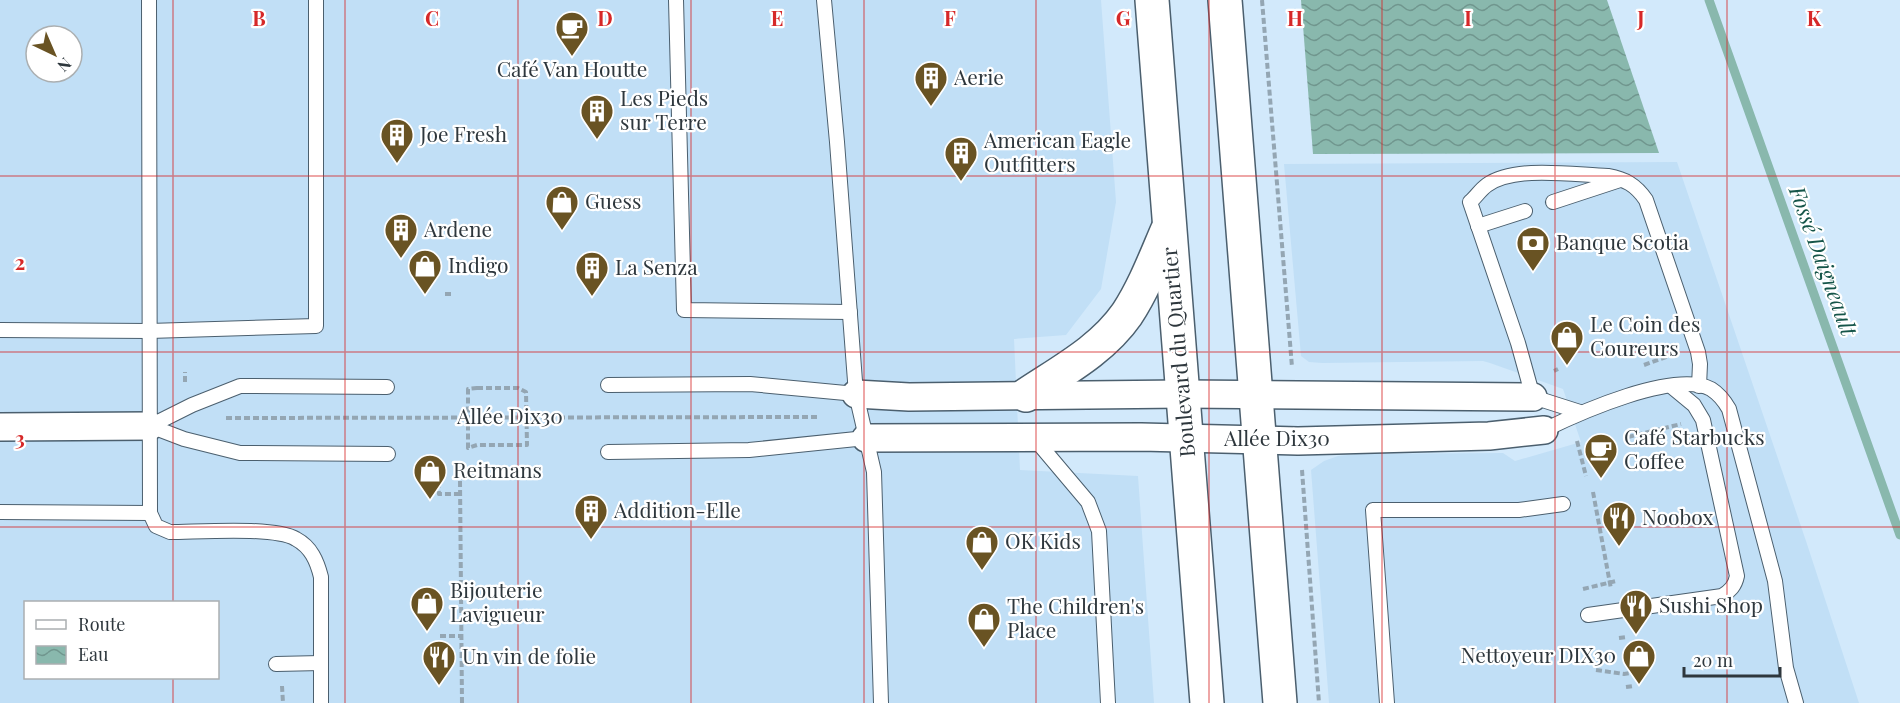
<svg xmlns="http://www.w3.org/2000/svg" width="1900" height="703" font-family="'Playfair Display',serif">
<defs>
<pattern id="water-waves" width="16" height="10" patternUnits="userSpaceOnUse" patternTransform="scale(1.5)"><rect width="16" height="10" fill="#89b8ad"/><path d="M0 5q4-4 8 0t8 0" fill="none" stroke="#70968e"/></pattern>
</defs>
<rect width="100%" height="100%" fill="#d2e9fb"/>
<g fill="#c1dff6" fill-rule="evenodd">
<path d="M 0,0 L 1101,0 L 1116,202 L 1101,289 L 1066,335 L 1014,339 L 1020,470 L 1138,476 L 1154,703 L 0,703 ZM 36,36 L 72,36 L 72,72 L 36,72 ZM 26,602 L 218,602 L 218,678 L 26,678 Z"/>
<path d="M 1677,162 L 1806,541 L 1859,703 L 1329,703 L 1311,470 L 1324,461 L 1338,456 L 1357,454 L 1503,453 L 1515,461 L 1581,442 L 1563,389 L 1490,363 L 1483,361 L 1322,363 L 1309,362 L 1301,356 L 1284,164 Z"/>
</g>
<path fill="url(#water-waves)" d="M 1301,0 L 1607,0 L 1659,153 L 1313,154 Z"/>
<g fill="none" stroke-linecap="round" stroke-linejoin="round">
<path stroke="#89b8ad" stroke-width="9" d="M 1709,0 L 1900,535"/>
<defs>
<g id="lane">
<path d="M 149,0 L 150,513 L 156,526 L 170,532 C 198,532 274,526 296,539 C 311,547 317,561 321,577 L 321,703"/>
<path d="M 676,0 L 684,310 L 850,312"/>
<path d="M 824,0 L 837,142 L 854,368 L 856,394 L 874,472 L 881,703"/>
<path d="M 1553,202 L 1620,180"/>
<path d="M 1478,226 L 1525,211"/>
<path d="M 0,330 L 149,331 L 316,326 L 316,0"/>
<path d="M 608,385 L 750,384 L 856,394"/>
<path d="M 1580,412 L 1533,397 L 1518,343 L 1470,202 C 1476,197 1480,190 1487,185 C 1515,165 1574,175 1608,176 C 1625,179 1636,185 1646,200 L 1698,352 L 1700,364 L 1699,386"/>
<path d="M 150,426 L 192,405 L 240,386 L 387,387"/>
<path d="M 150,426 L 184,439 L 240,453 L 388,454"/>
<path d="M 1544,430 C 1579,413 1674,370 1711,389 C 1719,394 1725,402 1729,409 L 1775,581 L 1786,668 L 1796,703"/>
<path d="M 1034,438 L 1088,502 L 1099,531 L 1108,703"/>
<path d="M 608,452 L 749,450 L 866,438"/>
<path d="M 0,512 L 150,513"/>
<path d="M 1588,615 L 1722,596 C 1730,591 1735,586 1737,576 L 1703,420 L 1694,405 L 1671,386"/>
<path d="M 276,664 L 321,663"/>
<path d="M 1387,703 L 1373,510 L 1519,510 L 1563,504"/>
</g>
<g id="street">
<path d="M 856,394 L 909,397 L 1183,394 L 1533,397"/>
<path d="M 0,427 L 150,426"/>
<path d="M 866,438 L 1141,437 L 1298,441 L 1489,436 L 1544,430"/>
</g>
<g id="secondary">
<path d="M 1152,0 L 1207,703"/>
<path d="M 1225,0 L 1280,703"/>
<path d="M 1026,395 C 1062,371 1102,350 1127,314 C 1144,288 1155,259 1167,231"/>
</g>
</defs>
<use href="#lane" stroke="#4b5f6e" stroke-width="16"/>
<use href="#street" stroke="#4b5f6e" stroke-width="30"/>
<use href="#secondary" stroke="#4b5f6e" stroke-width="36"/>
<g stroke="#94a6b3" stroke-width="4" stroke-dasharray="6 3" stroke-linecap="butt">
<path d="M 1262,0 L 1292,367"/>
<path d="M 445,294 L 453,294"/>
<path d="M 1644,365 L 1669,356 L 1673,349"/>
<path d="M 1554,371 L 1558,369"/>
<path d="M 185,382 L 185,372"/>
<path d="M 477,388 L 518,388 L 526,392 L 527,445 L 477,445 L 468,448 L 468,389 Z"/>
<path d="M 226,418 L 819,417"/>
<path d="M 1628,437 L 1681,424"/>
<path d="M 1577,441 L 1586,476"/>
<path d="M 1302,470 L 1319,703"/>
<path d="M 460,481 L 462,703"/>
<path d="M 438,482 L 439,494 L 461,494"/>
<path d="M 1593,492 L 1611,589"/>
<path d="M 1583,589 L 1616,581"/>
<path d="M 440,636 L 462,636"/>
<path d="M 1619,638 L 1627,637"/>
<path d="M 1596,670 L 1624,674 L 1631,673"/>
<path d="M 282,686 L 283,703"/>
<path d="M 1626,687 L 1633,686"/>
</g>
<use href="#lane" stroke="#fff" stroke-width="14"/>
<use href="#street" stroke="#fff" stroke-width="27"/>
<use href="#secondary" stroke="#fff" stroke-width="33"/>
</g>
<path fill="none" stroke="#d62828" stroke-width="1.5" stroke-opacity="0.55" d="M 173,0 L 173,602M 345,0 L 345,703M 518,0 L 518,703M 691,0 L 691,703M 864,0 L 864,703M 1036,0 L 1036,703M 1209,0 L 1209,703M 1382,0 L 1382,703M 1555,0 L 1555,703M 1727,0 L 1727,703M 0,176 L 1900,176M 0,352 L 1900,352M 0,527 L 1900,527M 173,678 L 173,703"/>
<defs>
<symbol id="cafe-pin" viewBox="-11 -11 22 30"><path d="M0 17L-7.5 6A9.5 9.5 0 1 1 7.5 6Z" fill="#695323" stroke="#fff"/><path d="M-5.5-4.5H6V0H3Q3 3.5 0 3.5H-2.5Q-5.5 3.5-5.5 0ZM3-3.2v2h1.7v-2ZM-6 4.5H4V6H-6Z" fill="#fff"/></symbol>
<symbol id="building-pin" viewBox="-11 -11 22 30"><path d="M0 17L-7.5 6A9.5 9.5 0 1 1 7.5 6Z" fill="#695323" stroke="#fff"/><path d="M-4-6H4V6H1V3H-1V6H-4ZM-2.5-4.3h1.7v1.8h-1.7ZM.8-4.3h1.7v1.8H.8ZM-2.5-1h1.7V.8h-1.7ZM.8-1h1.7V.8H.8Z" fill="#fff"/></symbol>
<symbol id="shop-pin" viewBox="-11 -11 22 30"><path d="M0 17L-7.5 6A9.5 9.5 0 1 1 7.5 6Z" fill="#695323" stroke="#fff"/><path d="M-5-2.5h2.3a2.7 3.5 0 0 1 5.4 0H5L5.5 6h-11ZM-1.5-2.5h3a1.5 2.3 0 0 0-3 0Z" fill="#fff"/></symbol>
<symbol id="bank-pin" viewBox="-11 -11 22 30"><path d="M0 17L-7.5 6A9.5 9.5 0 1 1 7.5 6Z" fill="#695323" stroke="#fff"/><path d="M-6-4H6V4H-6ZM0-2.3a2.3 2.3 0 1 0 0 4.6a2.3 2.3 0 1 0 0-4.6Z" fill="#fff"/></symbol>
<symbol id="restaurant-pin" viewBox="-11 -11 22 30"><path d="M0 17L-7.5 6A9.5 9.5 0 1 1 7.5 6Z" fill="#695323" stroke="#fff"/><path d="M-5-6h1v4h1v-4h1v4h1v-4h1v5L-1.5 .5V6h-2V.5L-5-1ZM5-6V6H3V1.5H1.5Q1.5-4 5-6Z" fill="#fff"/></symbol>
</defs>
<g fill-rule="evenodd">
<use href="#cafe-pin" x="553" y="9" width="38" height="52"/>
<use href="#building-pin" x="912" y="59" width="38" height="52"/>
<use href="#building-pin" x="578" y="92" width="38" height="52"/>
<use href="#building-pin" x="378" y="116" width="38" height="52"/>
<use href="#building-pin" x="942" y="134" width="38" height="52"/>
<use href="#shop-pin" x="543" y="183" width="38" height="52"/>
<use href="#building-pin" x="382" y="211" width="38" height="52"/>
<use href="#bank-pin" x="1514" y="224" width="38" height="52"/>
<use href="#shop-pin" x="406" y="247" width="38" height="52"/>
<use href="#building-pin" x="573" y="249" width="38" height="52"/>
<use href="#shop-pin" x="1548" y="318" width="38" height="52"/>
<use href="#cafe-pin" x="1582" y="431" width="38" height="52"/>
<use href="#shop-pin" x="411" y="452" width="38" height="52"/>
<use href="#building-pin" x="572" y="492" width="38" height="52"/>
<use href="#restaurant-pin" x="1600" y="499" width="38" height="52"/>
<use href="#shop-pin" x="963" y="523" width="38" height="52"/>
<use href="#shop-pin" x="408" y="584" width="38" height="52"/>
<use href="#restaurant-pin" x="1617" y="587" width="38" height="52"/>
<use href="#shop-pin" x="965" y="600" width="38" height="52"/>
<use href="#shop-pin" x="1620" y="637" width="38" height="52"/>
<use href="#restaurant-pin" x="420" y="638" width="38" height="52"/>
</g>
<g text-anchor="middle" stroke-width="4.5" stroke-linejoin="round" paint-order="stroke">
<g font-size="21" fill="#2e373d" stroke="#fff" text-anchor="start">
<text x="572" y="77" text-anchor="middle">Café Van Houtte</text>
<text x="954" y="85">Aerie</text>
<text x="620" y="106">Les Pieds<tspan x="620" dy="24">sur Terre</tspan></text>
<text x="420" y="142">Joe Fresh</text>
<text x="984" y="148">American Eagle<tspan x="984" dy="24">Outfitters</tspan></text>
<text x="585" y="209">Guess</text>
<text x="424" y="237">Ardene</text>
<text x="1556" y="250">Banque Scotia</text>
<text x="448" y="273">Indigo</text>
<text x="615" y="275">La Senza</text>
<text x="1590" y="332">Le Coin des<tspan x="1590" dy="24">Coureurs</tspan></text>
<text x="1624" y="445">Café Starbucks<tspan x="1624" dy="24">Coffee</tspan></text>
<text x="453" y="478">Reitmans</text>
<text x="614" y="518">Addition-Elle</text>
<text x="1642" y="525">Noobox</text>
<text x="1005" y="549">OK Kids</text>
<text x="450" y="598">Bijouterie<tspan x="450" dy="24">Lavigueur</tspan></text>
<text x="1659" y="613">Sushi Shop</text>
<text x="1007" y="614">The Children's<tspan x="1007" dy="24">Place</tspan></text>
<text x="1616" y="663" text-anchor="end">Nettoyeur DIX30</text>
<text x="462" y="664">Un vin de folie</text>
</g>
<g font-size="21" fill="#2e373d" stroke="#fff">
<text transform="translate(1179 352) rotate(-95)" y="7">Boulevard du Quartier</text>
<text x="510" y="424">Allée Dix30</text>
<text x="1277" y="446">Allée Dix30</text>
</g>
<g font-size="22" font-style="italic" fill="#155549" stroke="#fff">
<text transform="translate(1823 261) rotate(70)" y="8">Fossé Daigneault</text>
</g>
</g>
<g font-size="20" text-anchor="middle" font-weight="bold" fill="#d62828" stroke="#fff" stroke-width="4.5" stroke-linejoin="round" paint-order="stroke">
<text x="259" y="26">B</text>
<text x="432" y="26">C</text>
<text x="605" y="26">D</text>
<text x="777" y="26">E</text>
<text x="950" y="26">F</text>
<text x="1123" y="26">G</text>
<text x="1295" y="26">H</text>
<text x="1468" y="26">I</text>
<text x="1641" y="26">J</text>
<text x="1814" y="26">K</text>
<text x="20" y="270">2</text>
<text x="20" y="446">3</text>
</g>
<rect x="24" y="601" width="195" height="78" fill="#ffffff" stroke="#abafb1" stroke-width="1.5"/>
<rect x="36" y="620" width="30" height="9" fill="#ffffff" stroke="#abafb1" stroke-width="1.5"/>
<text x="78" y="631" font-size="18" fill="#2e373d">Route</text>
<rect x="36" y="646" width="30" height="18" fill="url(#water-waves)" stroke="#abafb1" stroke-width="1.5"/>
<text x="78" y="661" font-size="18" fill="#2e373d">Eau</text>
<g transform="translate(54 54) rotate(136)"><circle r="28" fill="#ffffff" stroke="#abafb1" stroke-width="1.5"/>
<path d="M0-4.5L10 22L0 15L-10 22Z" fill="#695323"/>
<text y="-9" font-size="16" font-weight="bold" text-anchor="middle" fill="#2e373d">N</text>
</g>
<path d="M1684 667v9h96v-9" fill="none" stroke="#2e373d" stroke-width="3"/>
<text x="1693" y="667" font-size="18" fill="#2e373d" stroke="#ffffff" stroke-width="4.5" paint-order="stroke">20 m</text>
</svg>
